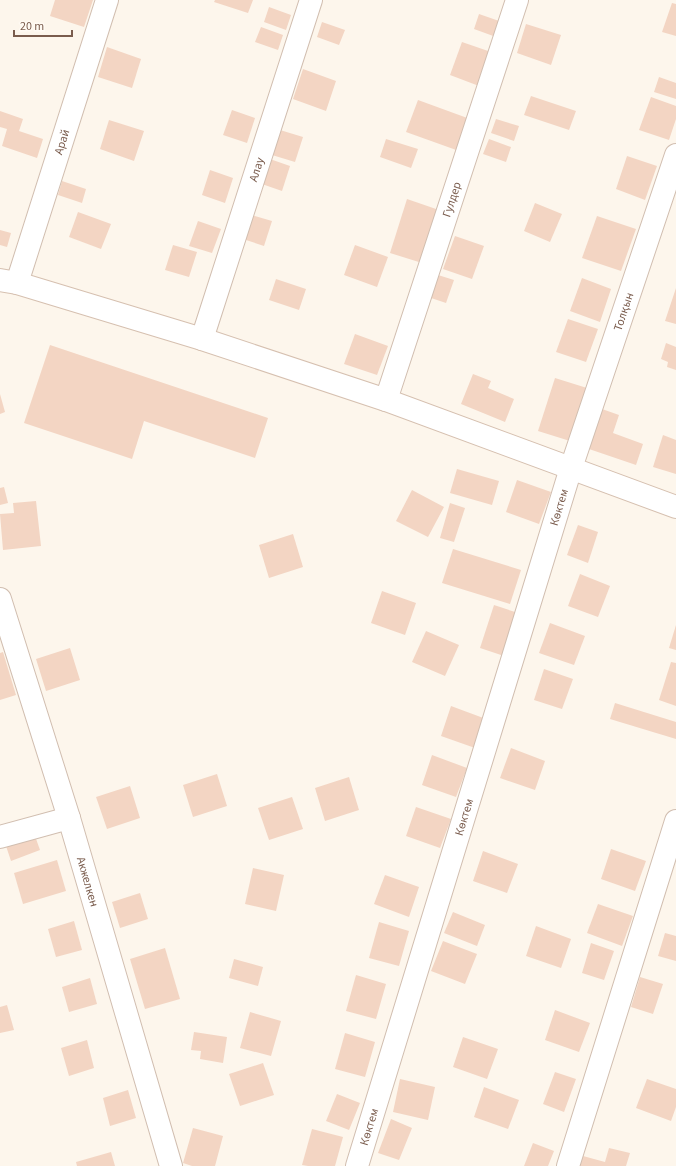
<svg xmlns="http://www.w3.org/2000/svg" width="676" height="1166" font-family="'Source Sans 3',sans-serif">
<rect width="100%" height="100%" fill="#fdf6ec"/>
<g fill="#f3d5c3">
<path d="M 55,0 L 93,0 L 84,27 L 50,16 Z"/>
<path d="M 215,0 L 253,0 L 248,13 L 214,2 Z"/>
<path d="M 672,3 L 676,4 L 676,36 L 662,32 Z"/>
<path d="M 269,7 L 291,15 L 286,30 L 264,22 Z"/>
<path d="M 479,14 L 502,22 L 496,37 L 474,29 Z"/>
<path d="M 322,22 L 345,30 L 339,45 L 317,37 Z"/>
<path d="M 526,24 L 561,35 L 551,65 L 517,53 Z"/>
<path d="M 261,27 L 283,35 L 278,50 L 255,42 Z"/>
<path d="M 462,42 L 491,52 L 479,86 L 450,75 Z"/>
<path d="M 107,47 L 141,59 L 132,88 L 98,77 Z"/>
<path d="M 303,69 L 336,81 L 326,111 L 293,99 Z"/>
<path d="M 659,77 L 676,83 L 676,99 L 654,92 Z"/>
<path d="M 531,96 L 576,111 L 569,130 L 524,115 Z"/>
<path d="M 651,97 L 676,106 L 676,119 L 669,140 L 639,130 Z"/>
<path d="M 418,100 L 470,119 L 459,151 L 406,132 Z"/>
<path d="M 232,110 L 255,118 L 247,143 L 223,135 Z"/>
<path d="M 0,111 L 23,119 L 19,131 L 43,139 L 37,158 L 2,146 L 7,129 L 0,127 Z"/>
<path d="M 496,119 L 519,126 L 514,141 L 491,133 Z"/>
<path d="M 109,120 L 144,131 L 134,161 L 100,149 Z"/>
<path d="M 280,130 L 303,137 L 295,162 L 272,155 Z"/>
<path d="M 386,139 L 418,149 L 411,168 L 380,157 Z"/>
<path d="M 489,139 L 511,147 L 506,162 L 483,154 Z"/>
<path d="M 627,156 L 657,166 L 645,200 L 616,189 Z"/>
<path d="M 267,158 L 290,166 L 282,191 L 259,183 Z"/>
<path d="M 210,170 L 233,178 L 225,203 L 202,195 Z"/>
<path d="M 62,181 L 86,189 L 82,203 L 58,195 Z"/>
<path d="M 407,199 L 439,210 L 422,263 L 390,253 Z"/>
<path d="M 535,203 L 562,214 L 550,242 L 524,231 Z"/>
<path d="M 78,212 L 111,224 L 101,249 L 69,237 Z"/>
<path d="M 248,214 L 272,221 L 264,246 L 240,238 Z"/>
<path d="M 597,216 L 636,229 L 621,271 L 582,258 Z"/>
<path d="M 198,221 L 221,229 L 212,253 L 189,246 Z"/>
<path d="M 0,230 L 11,233 L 7,247 L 0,245 Z"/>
<path d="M 455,236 L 484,246 L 472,279 L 443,269 Z"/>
<path d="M 173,245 L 197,252 L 189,277 L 165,270 Z"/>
<path d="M 355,245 L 388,257 L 377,287 L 344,275 Z"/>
<path d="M 438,275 L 454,280 L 446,303 L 431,298 Z"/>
<path d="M 582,278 L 611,289 L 600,322 L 570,311 Z"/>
<path d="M 276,279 L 306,289 L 299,310 L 269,300 Z"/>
<path d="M 676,288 L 676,324 L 665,321 Z"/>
<path d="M 568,319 L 598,329 L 586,362 L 556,352 Z"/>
<path d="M 355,334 L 388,346 L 377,375 L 344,364 Z"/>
<path d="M 666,343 L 676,347 L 676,370 L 667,367 L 668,362 L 661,359 Z"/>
<path d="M 50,345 L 268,418 L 255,458 L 144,421 L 132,459 L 24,423 Z"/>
<path d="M 473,374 L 491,381 L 488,388 L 514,399 L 505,422 L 461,404 Z"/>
<path d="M 555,378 L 587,388 L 570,441 L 538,431 Z"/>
<path d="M 0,394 L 5,412 L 0,414 Z"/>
<path d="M 602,409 L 619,415 L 613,433 L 643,444 L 636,465 L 589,449 Z"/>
<path d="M 663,435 L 676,440 L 676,474 L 653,467 Z"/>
<path d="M 457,469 L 499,481 L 492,505 L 450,493 Z"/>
<path d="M 517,480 L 551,492 L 539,524 L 506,512 Z"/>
<path d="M 4,487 L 8,503 L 0,505 L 0,488 Z"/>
<path d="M 412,490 L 444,507 L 428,537 L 396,521 Z"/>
<path d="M 36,501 L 41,546 L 3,550 L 0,514 L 14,513 L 13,503 Z"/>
<path d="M 450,503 L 465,508 L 454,542 L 440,538 Z"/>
<path d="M 578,525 L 598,532 L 588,563 L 567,555 Z"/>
<path d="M 293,534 L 303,567 L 269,578 L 259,545 Z"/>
<path d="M 453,549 L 521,570 L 510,604 L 442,583 Z"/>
<path d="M 580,574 L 610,586 L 598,617 L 568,606 Z"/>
<path d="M 382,591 L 416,603 L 405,635 L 371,623 Z"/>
<path d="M 494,605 L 518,613 L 504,656 L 480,648 Z"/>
<path d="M 550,623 L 585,636 L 574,665 L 539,653 Z"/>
<path d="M 676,625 L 676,650 L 669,648 Z"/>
<path d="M 426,631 L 459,645 L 445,676 L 412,662 Z"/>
<path d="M 70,648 L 80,680 L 46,691 L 36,659 Z"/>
<path d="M 3,652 L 16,695 L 0,700 L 0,653 Z"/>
<path d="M 671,662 L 676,663 L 676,706 L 659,700 Z"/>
<path d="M 544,669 L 573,679 L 562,709 L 534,700 Z"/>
<path d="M 615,703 L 676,722 L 676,739 L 610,719 Z"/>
<path d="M 451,706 L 486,719 L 475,748 L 441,736 Z"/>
<path d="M 511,748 L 545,761 L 535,790 L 500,778 Z"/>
<path d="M 432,755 L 467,768 L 456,797 L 422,785 Z"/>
<path d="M 217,774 L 227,806 L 193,817 L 183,785 Z"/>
<path d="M 349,777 L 359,810 L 325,821 L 315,788 Z"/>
<path d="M 130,786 L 140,818 L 107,829 L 96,797 Z"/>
<path d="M 292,797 L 303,829 L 269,840 L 258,808 Z"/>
<path d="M 416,807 L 451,819 L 440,848 L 406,836 Z"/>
<path d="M 35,836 L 40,850 L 11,861 L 6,846 Z"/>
<path d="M 611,849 L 646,861 L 635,891 L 601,879 Z"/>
<path d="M 483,851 L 518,864 L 507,893 L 473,881 Z"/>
<path d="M 57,860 L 66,891 L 23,904 L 14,873 Z"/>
<path d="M 253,868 L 284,875 L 276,911 L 245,904 Z"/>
<path d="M 385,875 L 419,887 L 409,917 L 374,904 Z"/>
<path d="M 140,893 L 148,919 L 120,928 L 112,902 Z"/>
<path d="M 598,904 L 633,916 L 622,946 L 587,933 Z"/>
<path d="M 453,912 L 485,925 L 477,946 L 444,933 Z"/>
<path d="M 74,921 L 82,950 L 56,957 L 48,929 Z"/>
<path d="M 379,922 L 409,931 L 399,966 L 369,958 Z"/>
<path d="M 536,926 L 571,939 L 561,968 L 526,956 Z"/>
<path d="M 665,933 L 676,936 L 676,961 L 658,956 Z"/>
<path d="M 443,941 L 477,954 L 465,984 L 431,971 Z"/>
<path d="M 591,943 L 614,951 L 604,980 L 582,973 Z"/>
<path d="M 165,948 L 180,999 L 145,1009 L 130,959 Z"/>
<path d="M 234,959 L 263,967 L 258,986 L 229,978 Z"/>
<path d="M 356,975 L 386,984 L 376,1019 L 346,1011 Z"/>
<path d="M 640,977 L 663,984 L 653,1014 L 631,1007 Z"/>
<path d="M 90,978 L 97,1004 L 69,1012 L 62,987 Z"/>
<path d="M 7,1005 L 14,1030 L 0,1033 L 0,1007 Z"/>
<path d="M 555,1010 L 590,1023 L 579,1052 L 545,1040 Z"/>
<path d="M 250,1012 L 281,1021 L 271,1056 L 240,1048 Z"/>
<path d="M 194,1032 L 227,1037 L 223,1063 L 200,1059 L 201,1051 L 191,1050 Z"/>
<path d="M 345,1033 L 375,1042 L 365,1077 L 335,1069 Z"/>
<path d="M 463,1037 L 498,1049 L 487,1079 L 453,1067 Z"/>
<path d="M 87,1040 L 94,1068 L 69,1076 L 61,1048 Z"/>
<path d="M 263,1063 L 274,1095 L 240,1106 L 229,1074 Z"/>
<path d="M 555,1072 L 576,1079 L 564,1112 L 543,1104 Z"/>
<path d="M 400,1079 L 435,1087 L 428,1120 L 393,1112 Z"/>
<path d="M 647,1079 L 676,1089 L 676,1107 L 671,1121 L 636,1108 Z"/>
<path d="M 484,1087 L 519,1100 L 508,1129 L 474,1117 Z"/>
<path d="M 128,1090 L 136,1118 L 110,1126 L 103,1098 Z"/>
<path d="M 337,1094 L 360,1103 L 349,1130 L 326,1121 Z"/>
<path d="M 391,1119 L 412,1128 L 399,1160 L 378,1153 Z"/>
<path d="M 193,1128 L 223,1136 L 215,1166 L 192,1166 L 183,1163 Z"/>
<path d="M 312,1129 L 343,1137 L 335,1166 L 308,1166 L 302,1165 Z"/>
<path d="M 533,1143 L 554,1151 L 548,1166 L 524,1166 Z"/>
<path d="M 609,1148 L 630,1153 L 626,1166 L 580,1166 L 583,1156 L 605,1162 Z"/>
<path d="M 111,1152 L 115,1166 L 77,1166 L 76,1162 Z"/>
</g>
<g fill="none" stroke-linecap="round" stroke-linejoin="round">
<defs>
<g id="street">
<path id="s1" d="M 17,283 L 107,0"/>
<path id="s2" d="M 202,339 L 311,0"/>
<path id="s3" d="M 386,400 L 517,0"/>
<path id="s4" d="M 0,599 L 69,818 L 171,1166"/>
<path d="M 0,837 L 69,818"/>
<path id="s5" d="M 357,1166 L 571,468 L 676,155"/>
<path d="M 568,1166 L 676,821"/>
</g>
<path id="secondary" d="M 0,280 L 17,283 L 202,339 L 386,400 L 676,507"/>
</defs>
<use href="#street" stroke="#d1beb0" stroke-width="24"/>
<use href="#secondary" stroke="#d6c0b0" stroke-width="24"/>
<use href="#street" stroke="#fff" stroke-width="22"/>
<use href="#secondary" stroke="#fff" stroke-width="22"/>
</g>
<g text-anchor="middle" stroke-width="3" stroke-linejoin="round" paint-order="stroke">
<g font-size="12" fill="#7a5c4d" stroke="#fffaf3">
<text dy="4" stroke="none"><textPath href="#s1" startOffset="148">Арай</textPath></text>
<text dy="4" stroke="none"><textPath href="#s2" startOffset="178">Алау</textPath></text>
<text dy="4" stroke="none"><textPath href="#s3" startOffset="211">Гулдер</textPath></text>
<text dy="4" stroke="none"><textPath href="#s5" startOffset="895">Толқын</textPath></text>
<text dy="4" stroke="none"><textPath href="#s5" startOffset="689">Көктем</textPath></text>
<text dy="4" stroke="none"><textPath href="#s5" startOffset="365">Көктем</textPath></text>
<text dy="4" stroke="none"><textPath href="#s4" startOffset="296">Акжелкен</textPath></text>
<text dy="4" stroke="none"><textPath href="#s5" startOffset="41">Көктем</textPath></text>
</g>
</g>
<path d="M14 30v6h58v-6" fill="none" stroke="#7a5c4d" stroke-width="2"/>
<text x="20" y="30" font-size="12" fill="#7a5c4d" stroke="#fffaf3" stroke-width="3" paint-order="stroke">20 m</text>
</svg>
